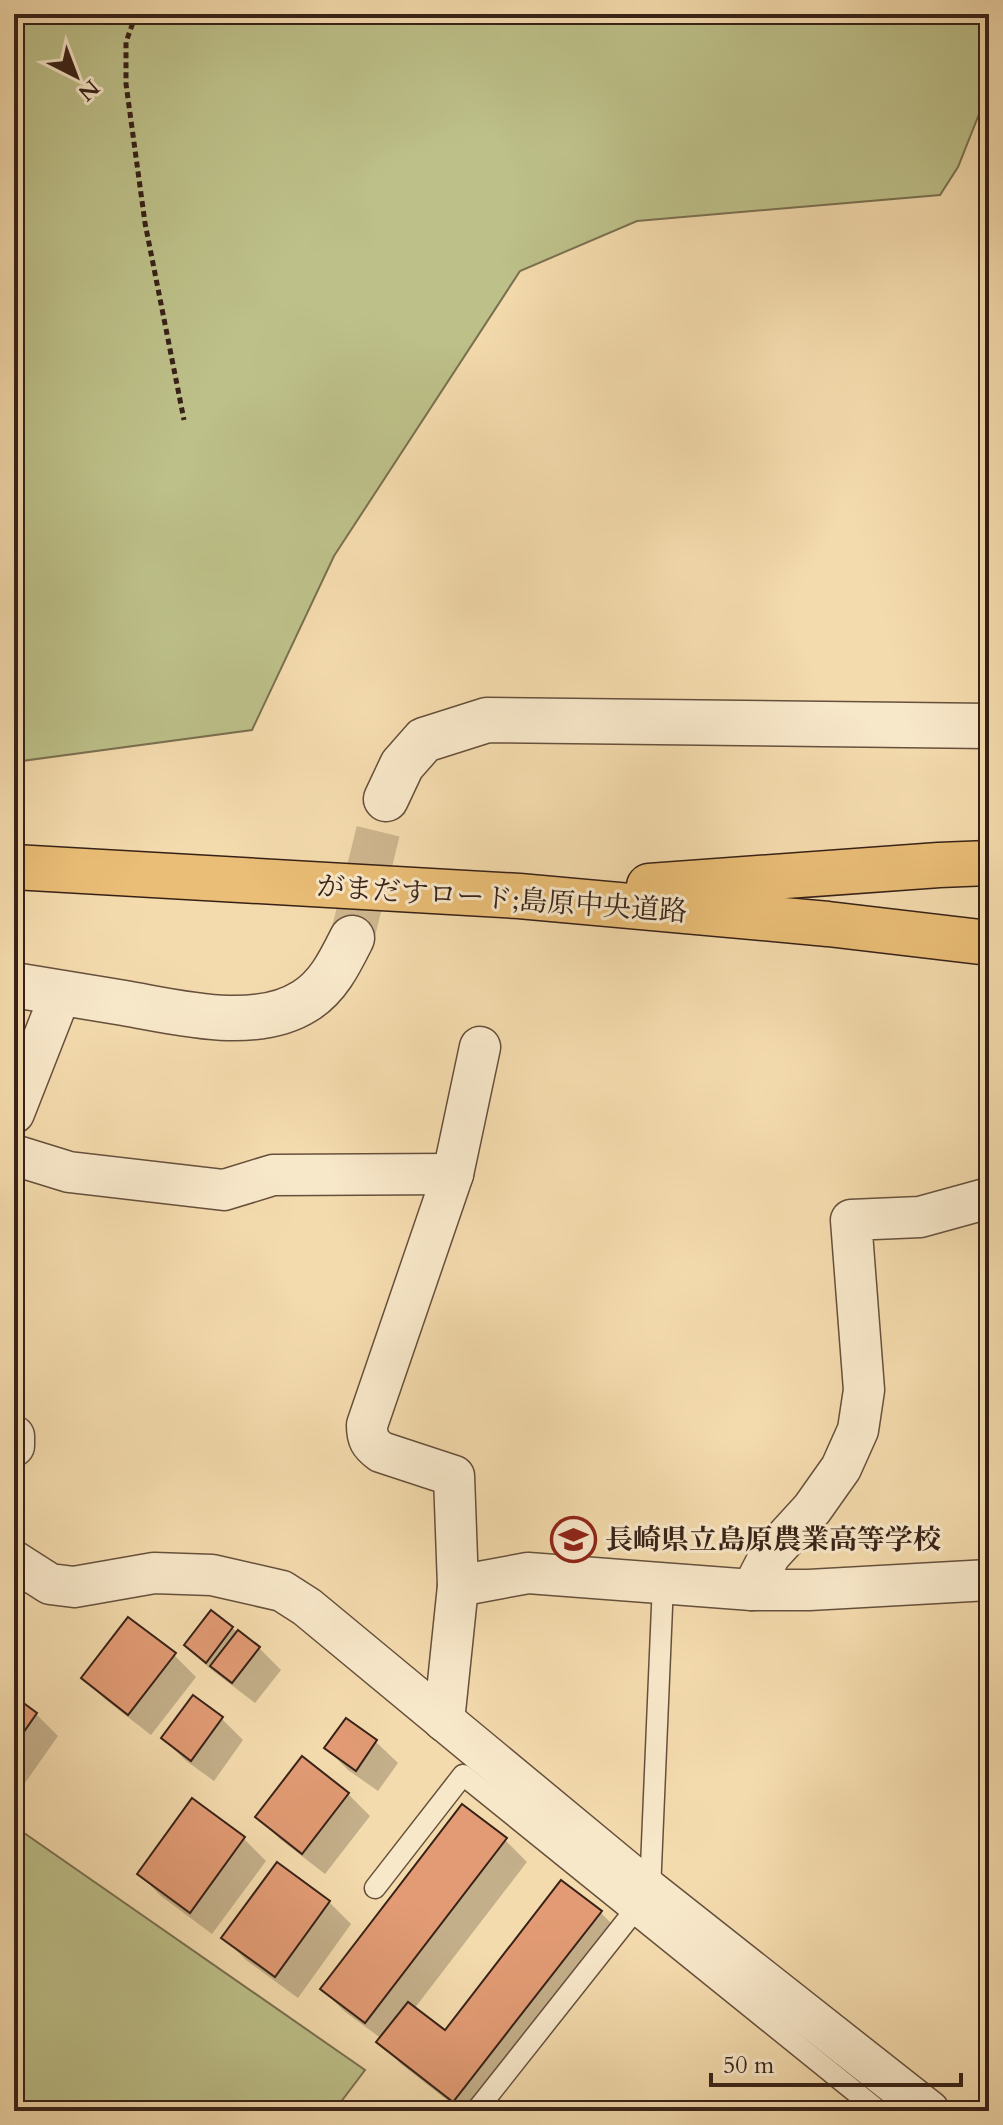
<svg xmlns="http://www.w3.org/2000/svg" width="1003" height="2125" font-family="Cardo,'Noto Serif JP',serif">
<rect width="100%" height="100%" fill="#f4dbad"/>
<filter id="stains"><feTurbulence type="fractalNoise" baseFrequency=".0025" numOctaves="4"/><feColorMatrix values="0 0 0 0 .2 0 0 0 0 .09 0 0 0 0 .02 0 0 0 .5 -.17"/></filter>
<radialGradient id="worn" r=".72"><stop offset=".6" stop-color="#630" stop-opacity="0"/><stop offset="1" stop-color="#630" stop-opacity=".3"/></radialGradient>
<g fill="#bdc089" stroke="#7a7050" stroke-width="2">
<path d="M 14,14 L 989,14 L 989,89 L 958,167 L 940,195 L 637,221 L 520,271 L 334,556 L 252,730 L 14,762 Z"/>
<path d="M 14,1826 L 365,2070 L 334,2111 L 14,2111 Z"/>
</g>
<g fill="#0003">
<path d="M 14,1612 L 21,1619 L 14,1629 Z"/>
<path d="M 232,1628 L 259,1648 L 281,1670 L 255,1703 L 208,1667 L 186,1645 Z"/>
<path d="M 174,1655 L 196,1677 L 151,1735 L 106,1700 L 84,1678 Z"/>
<path d="M 14,1699 L 36,1714 L 58,1736 L 20,1790 L 14,1785 Z"/>
<path d="M 221,1718 L 243,1740 L 214,1781 L 185,1760 L 163,1738 Z"/>
<path d="M 376,1742 L 398,1763 L 378,1791 L 348,1770 L 326,1748 Z"/>
<path d="M 348,1794 L 370,1816 L 325,1874 L 280,1839 L 258,1817 Z"/>
<path d="M 192,1801 L 244,1839 L 266,1861 L 212,1934 L 161,1896 L 139,1874 Z"/>
<path d="M 505,1840 L 527,1862 L 414,2009 L 445,2033 L 600,1912 L 622,1934 L 485,2111 L 461,2111 L 401,2064 L 379,2042 L 382,2039 L 344,2011 L 322,1989 Z"/>
<path d="M 278,1865 L 329,1902 L 351,1924 L 298,1998 L 246,1960 L 224,1938 Z"/>
</g>
<g fill="#e29b74" stroke="#372117" stroke-width="2">
<path d="M 211,1610 L 233,1627 L 206,1663 L 184,1645 Z"/>
<path d="M 128,1617 L 176,1653 L 128,1715 L 81,1678 Z"/>
<path d="M 238,1630 L 260,1647 L 232,1683 L 210,1666 Z"/>
<path d="M 193,1695 L 223,1717 L 191,1761 L 161,1738 Z"/>
<path d="M 14,1696 L 37,1713 L 14,1746 Z"/>
<path d="M 346,1718 L 377,1740 L 356,1771 L 324,1748 Z"/>
<path d="M 302,1756 L 349,1793 L 302,1854 L 255,1817 Z"/>
<path d="M 192,1798 L 245,1837 L 190,1913 L 137,1874 Z"/>
<path d="M 462,1804 L 507,1838 L 365,2023 L 320,1989 Z"/>
<path d="M 277,1862 L 330,1901 L 275,1977 L 221,1938 Z"/>
<path d="M 561,1880 L 602,1911 L 453,2102 L 376,2042 L 408,2002 L 445,2030 Z"/>
</g>
<g fill="none" stroke-linecap="round" stroke-linejoin="round">
<path stroke="#ceb68f" stroke-width="44" stroke-dasharray="44 22" stroke-linecap="butt" d="M 352,938 L 386,799"/>
<defs>
<g id="service">
<path d="M 375,1888 L 463,1775 L 879,2111"/>
<path d="M 476,2111 L 650,1891 L 663,1583"/>
</g>
<g id="minor">
<path d="M 14,1113 L 61,993"/>
<path d="M 14,1155 L 69,1172 L 224,1190 L 273,1175 L 453,1174"/>
<path d="M 14,1436 L 14,1446"/>
<path d="M 14,1561 L 50,1584 L 74,1587 L 154,1573 L 212,1575 L 282,1591 L 307,1607 L 650,1891 L 929,2111"/>
<path d="M 458,1586 L 528,1573 L 752,1590 L 809,1590 L 989,1580"/>
<path d="M 752,1590 L 770,1555 L 812,1509 L 841,1468 L 858,1430 L 864,1390 L 851,1220 L 920,1217 L 989,1198"/>
<path d="M 444,1721 L 458,1586 L 454,1476 L 381,1452 C 370,1444 367,1439 367,1425 L 453,1174 L 480,1047"/>
</g>
<g id="tertiary">
<path d="M 386,799 L 402,765 L 424,740 L 487,720 L 989,726"/>
<path d="M 14,985 C 51,991 87,997 124,1003 C 177,1012 255,1033 305,1001 C 328,987 340,962 352,938"/>
</g>
<g id="motorway">
<path d="M 14,867 L 519,896 L 828,924 L 989,943"/>
<path d="M 649,886 L 939,865 L 989,863"/>
</g>
</defs>
<use href="#service" stroke="#66503c" stroke-width="23"/>
<use href="#minor" stroke="#66503c" stroke-width="43"/>
<use href="#tertiary" stroke="#66503c" stroke-width="47"/>
<use href="#motorway" stroke="#372117" stroke-width="47"/>
<path stroke="#372117" stroke-width="5" stroke-dasharray="6 4" stroke-linecap="butt" d="M 136,14 L 126,42 L 126,84 L 145,223 L 184,420"/>
<use href="#service" stroke="#f8e8ca" stroke-width="20"/>
<use href="#minor" stroke="#f8e8ca" stroke-width="40"/>
<use href="#tertiary" stroke="#f8e8ca" stroke-width="44"/>
<use href="#motorway" stroke="#eabe76" stroke-width="44"/>
</g>
<defs>
<symbol id="school-ring" viewBox="-11 -11 22 22"><circle r="9.5" fill="#f8e8ca" stroke="#8f2418" stroke-width="1.5"/><path d="M0-5L7-2L0 1L-7-2ZM-4 1L0 2.5L4 1V4Q0 6-4 4Z" fill="#8f2418"/></symbol>
</defs>
<g fill-rule="evenodd">
<use href="#school-ring" x="548" y="1514" width="51" height="51"/>
</g>
<g text-anchor="middle" stroke-width="6" stroke-linejoin="round" paint-order="stroke">
<g font-size="28" fill="#372117" stroke="#f8e8ca">
<text transform="translate(502 898) rotate(4)" y="10">がまだすロード;島原中央道路</text>
</g>
<g font-size="28" font-weight="bold" fill="#372117" stroke="#f8e8ca" text-anchor="start">
<text x="605" y="1549">長崎県立島原農業高等学校</text>
</g>
</g>
<rect width="1003" height="2125" fill="none" stroke="#f4dbad" stroke-width="48"/>
<rect x="16" y="16" width="971" height="2093" fill="none" stroke="#372117" stroke-width="4"/>
<rect x="24" y="24" width="955" height="2077" fill="none" stroke="#372117" stroke-width="2"/>
<g transform="translate(76 76) rotate(138)" stroke="#f8e8ca" stroke-width="6" paint-order="stroke">
<path d="M0-6L14 30L0 20L-14 30Z" fill="#372117"/>
<text y="-12" font-size="22" font-weight="bold" text-anchor="middle" fill="#372117">N</text>
</g>
<path d="M711 2073v12h250v-12" fill="none" stroke="#372117" stroke-width="4"/>
<text x="723" y="2073" font-size="24" fill="#372117" stroke="#f8e8ca" stroke-width="6" paint-order="stroke">50 m</text>
<rect width="100%" height="100%" filter="url(#stains)"/>
<rect width="100%" height="100%" fill="url(#worn)"/>
</svg>
